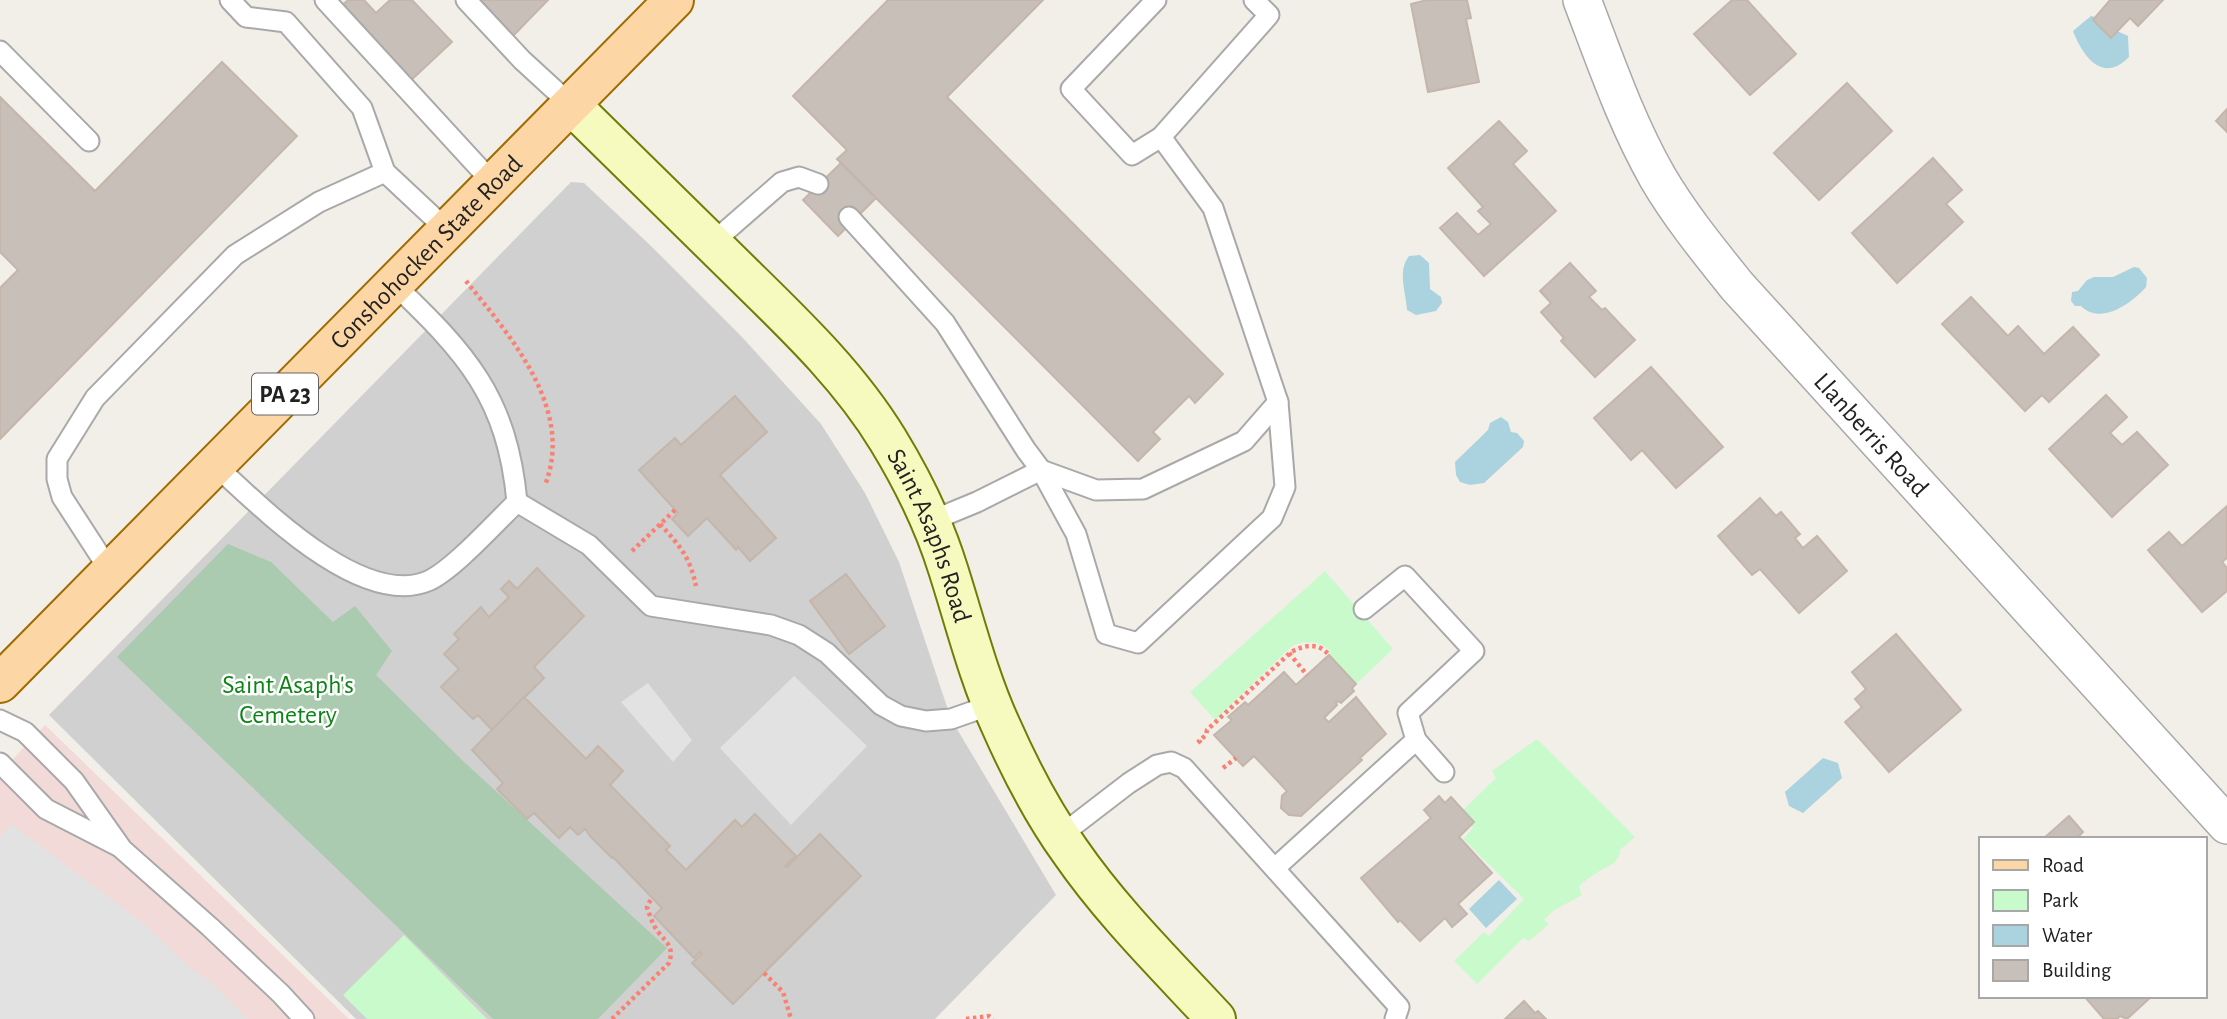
<svg xmlns="http://www.w3.org/2000/svg" width="2227" height="1019" font-family="'Alegreya Sans',sans-serif">
<rect width="100%" height="100%" fill="#f2efe9"/>
<path fill="#f2dad9" d="M 45,725 L 349,1019 L 0,1019 L 0,773 Z"/>
<path fill="#d0d0d0" d="M 571,182 L 584,183 L 651,246 L 742,337 L 821,424 L 865,493 L 899,562 L 951,719 L 1056,895 L 935,1019 L 356,1019 L 49,715 Z"/>
<path fill="#aacbaf" d="M 228,544 L 271,562 L 333,622 L 355,606 L 392,651 L 376,675 L 463,761 L 667,948 L 598,1019 L 493,1019 L 117,657 Z"/>
<g fill="#c8facc">
<path d="M 1325,571 L 1393,649 L 1356,684 L 1329,655 L 1331,652 C 1319,640 1307,640 1292,646 L 1215,720 L 1190,692 Z"/>
<path d="M 1537,739 L 1635,837 L 1620,850 C 1619,865 1608,865 1598,872 C 1591,876 1585,881 1579,886 L 1582,895 L 1553,911 L 1544,920 L 1549,924 L 1529,941 L 1523,938 L 1477,984 L 1454,961 L 1484,932 L 1489,936 L 1524,899 L 1463,839 L 1473,828 L 1460,813 L 1496,778 L 1492,771 Z"/>
<path d="M 404,935 L 487,1019 L 367,1019 L 343,995 Z"/>
</g>
<g fill="#e2e2e2">
<path d="M 794,676 L 867,746 L 791,825 L 720,748 Z"/>
<path d="M 648,683 L 692,740 L 673,762 L 621,702 Z"/>
<path d="M 11,824 L 143,923 L 195,972 L 209,980 L 248,1019 L 0,1019 L 0,839 Z"/>
</g>
<g fill="#aad3df">
<path d="M 2091,16 L 2096,17 L 2093,20 L 2111,37 L 2117,31 L 2128,36 L 2129,57 C 2103,84 2083,57 2073,31 Z"/>
<path d="M 1420,255 L 1429,263 L 1430,289 L 1441,297 L 1442,303 L 1436,311 L 1416,315 L 1407,310 C 1406,292 1397,271 1409,256 Z"/>
<path d="M 2134,267 L 2139,268 L 2147,278 L 2146,287 C 2132,303 2101,326 2081,306 L 2075,306 L 2071,301 L 2072,292 L 2078,291 L 2087,280 L 2094,277 L 2113,277 Z"/>
<path d="M 1501,417 L 1508,422 L 1511,432 L 1517,433 L 1524,441 L 1523,447 L 1484,483 L 1470,485 L 1460,482 L 1456,475 L 1455,462 L 1488,430 L 1490,423 Z"/>
<path d="M 1823,758 L 1838,763 L 1842,778 L 1803,813 L 1789,806 L 1785,792 Z"/>
<path d="M 1499,880 L 1517,899 L 1486,928 L 1469,909 Z"/>
</g>
<g fill="#c7bfb8" stroke="#c4b6ab" stroke-width="2">
<path d="M 348,0 L 364,0 L 376,13 L 390,0 L 412,0 L 452,42 L 408,83 L 339,8 Z"/>
<path d="M 470,0 L 548,0 L 510,39 Z"/>
<path d="M 888,0 L 1043,0 L 947,97 L 1223,374 L 1195,403 L 1189,396 L 1153,432 L 1160,439 L 1138,461 L 841,163 L 837,159 L 847,150 L 793,96 Z"/>
<path d="M 1427,0 L 1467,0 L 1471,18 L 1466,19 L 1479,82 L 1428,92 L 1411,4 Z"/>
<path d="M 1732,0 L 1747,0 L 1796,54 L 1750,95 L 1694,34 Z"/>
<path d="M 2110,0 L 2163,0 L 2138,26 L 2130,18 L 2111,38 L 2093,20 Z"/>
<path d="M 222,62 L 297,136 L 0,439 L 0,288 L 18,270 L 0,252 L 0,97 L 95,191 Z"/>
<path d="M 1847,83 L 1892,131 L 1819,200 L 1774,153 Z"/>
<path d="M 2227,109 L 2227,132 L 2216,121 Z"/>
<path d="M 1499,121 L 1527,151 L 1513,164 L 1556,211 L 1484,276 L 1440,228 L 1457,213 L 1478,235 L 1491,224 L 1478,211 L 1483,207 L 1448,168 Z"/>
<path d="M 1933,158 L 1962,190 L 1946,204 L 1963,222 L 1897,283 L 1852,233 Z"/>
<path d="M 841,163 L 876,198 L 838,236 L 803,200 Z"/>
<path d="M 1570,263 L 1596,291 L 1589,297 L 1602,310 L 1605,308 L 1635,340 L 1595,377 L 1561,341 L 1564,338 L 1541,312 L 1551,303 L 1540,291 Z"/>
<path d="M 1971,297 L 2008,336 L 2018,326 L 2044,354 L 2073,327 L 2099,355 L 2049,402 L 2042,395 L 2025,411 L 1942,324 Z"/>
<path d="M 1651,367 L 1723,447 L 1676,488 L 1642,450 L 1631,460 L 1594,418 Z"/>
<path d="M 2106,395 L 2127,417 L 2110,433 L 2122,445 L 2137,432 L 2168,465 L 2112,517 L 2049,449 Z"/>
<path d="M 735,396 L 767,432 L 720,475 L 776,538 L 750,561 L 738,547 L 736,550 L 707,518 L 688,536 L 672,519 L 678,513 L 639,470 L 675,438 L 681,445 Z"/>
<path d="M 1760,498 L 1776,516 L 1781,512 L 1800,534 L 1795,538 L 1803,548 L 1817,536 L 1847,571 L 1799,613 L 1760,569 L 1752,575 L 1718,536 Z"/>
<path d="M 2227,506 L 2227,558 L 2222,562 L 2227,568 L 2227,591 L 2202,612 L 2148,550 L 2169,532 L 2182,546 Z"/>
<path d="M 537,568 L 584,616 L 534,667 L 544,678 L 492,730 L 478,715 L 473,719 L 441,687 L 459,669 L 444,654 L 459,639 L 454,634 L 481,607 L 489,617 L 509,597 L 501,589 L 509,581 L 517,589 Z"/>
<path d="M 846,574 L 885,626 L 849,654 L 810,601 Z"/>
<path d="M 1896,634 L 1961,710 L 1889,772 L 1845,722 L 1862,707 L 1855,699 L 1866,689 L 1852,672 Z"/>
<path d="M 1329,655 L 1356,684 L 1352,688 L 1354,691 L 1341,703 L 1338,701 L 1336,703 L 1337,705 L 1324,718 L 1329,722 L 1356,697 L 1386,734 L 1360,758 L 1362,760 L 1301,816 L 1289,815 L 1281,808 L 1282,796 L 1287,791 L 1254,756 L 1243,766 L 1214,735 L 1232,720 L 1228,717 L 1245,702 L 1248,705 L 1284,672 L 1296,685 Z"/>
<path d="M 524,697 L 586,759 L 598,746 L 623,771 L 610,785 L 670,846 L 666,850 L 686,870 L 735,820 L 742,827 L 755,814 L 796,856 L 785,866 L 787,867 L 820,834 L 861,876 L 733,1004 L 692,963 L 702,954 L 700,952 L 694,958 L 654,916 L 662,908 L 613,857 L 612,858 L 591,837 L 585,829 L 578,835 L 570,827 L 559,838 L 534,813 L 527,819 L 497,789 L 503,783 L 472,750 Z"/>
<path d="M 1439,796 L 1445,803 L 1451,797 L 1474,822 L 1459,837 L 1492,873 L 1458,904 L 1467,914 L 1452,927 L 1445,918 L 1420,941 L 1400,920 L 1398,922 L 1361,878 L 1431,818 L 1424,810 Z"/>
<path d="M 2069,816 L 2083,832 L 2076,839 L 2043,839 Z"/>
<path d="M 2084,996 L 2152,996 L 2127,1019 L 2120,1016 L 2117,1019 L 2104,1019 Z"/>
<path d="M 1524,1001 L 1535,1013 L 1538,1011 L 1546,1019 L 1505,1019 Z"/>
</g>
<g fill="none" stroke-linecap="round" stroke-linejoin="round">
<defs>
<g id="lane">
<path d="M 230,0 L 246,17 L 286,22 L 362,108 L 385,172 L 447,230"/>
<path d="M 325,0 L 493,183"/>
<path d="M 466,0 L 522,60 L 571,105"/>
<path d="M 1156,0 L 1071,89 L 1132,155 L 1161,137 L 1269,15 L 1254,0"/>
<path d="M 0,51 L 89,141"/>
<path d="M 849,217 L 945,323 L 1026,450 L 1041,470 L 1076,534 L 1106,634 L 1138,643 L 1272,518 L 1285,487 L 1278,402 L 1213,208 L 1161,137"/>
<path d="M 712,243 L 782,182 L 799,177 L 818,184"/>
<path d="M 215,465 C 260,506 361,609 428,581 C 453,570 496,522 517,502 C 507,397 467,354 394,284"/>
<path d="M 517,502 L 589,545 L 651,606 L 771,625 L 799,635 L 827,653 L 881,705 L 901,716 L 926,721 L 951,719 L 991,705"/>
<path d="M 931,521 L 977,502 L 1041,470 L 1096,490 L 1143,489 L 1244,441 L 1278,402"/>
<path d="M 110,571 L 62,497 L 57,479 L 57,459 L 95,398 L 235,255 L 319,202 L 385,172"/>
<path d="M 0,720 L 25,732 L 74,781 L 122,849 L 210,927 L 281,994 L 304,1019"/>
<path d="M 1416,740 L 1444,772"/>
<path d="M 0,763 L 46,809 L 118,846"/>
<path d="M 1060,836 L 1129,783 L 1157,765 L 1171,762 L 1184,768 L 1399,1007 L 1395,1019"/>
<path d="M 1275,868 L 1416,740 L 1408,713 L 1474,651 L 1405,576 L 1364,609"/>
</g>
<g id="street">
<path id="s1" d="M 1582,0 C 1605,60 1626,122 1658,178 C 1681,217 1709,251 1737,286 L 2227,825"/>
</g>
<g id="secondary">
<path id="s2" d="M 571,105 C 628,161 685,217 742,273 C 795,325 849,376 888,440 C 913,481 934,524 948,569 C 965,622 978,676 1001,726 C 1020,769 1042,812 1070,851 C 1112,912 1166,965 1216,1019"/>
</g>
<g id="primary">
<path id="s3" d="M 0,683 L 674,0"/>
</g>
</defs>
<use href="#lane" stroke="#a9a9a9" stroke-width="23"/>
<use href="#street" stroke="#a9a9a9" stroke-width="40"/>
<use href="#secondary" stroke="#707d05" stroke-width="42"/>
<use href="#primary" stroke="#a06b00" stroke-width="42"/>
<g stroke="#fa8072" stroke-width="4.5" stroke-dasharray="3.5 3.5" stroke-linecap="butt">
<path d="M 466,281 C 510,336 575,409 545,485"/>
<path d="M 660,524 C 680,546 690,557 696,586"/>
<path d="M 632,551 L 675,510"/>
<path d="M 1289,653 L 1307,675"/>
<path d="M 1201,743 L 1199,741 L 1206,735 L 1207,730 L 1291,652 C 1305,645 1318,642 1329,655"/>
<path d="M 1223,768 L 1236,758"/>
<path d="M 764,973 L 783,992 L 791,1019"/>
<path d="M 612,1019 L 669,963 C 674,948 668,944 659,933 C 653,926 650,916 647,907 L 652,897"/>
<path d="M 966,1019 L 989,1016 L 993,1019"/>
</g>
<use href="#lane" stroke="#fff" stroke-width="19"/>
<use href="#street" stroke="#fff" stroke-width="37"/>
<use href="#secondary" stroke="#f7fabf" stroke-width="38"/>
<use href="#primary" stroke="#fcd6a4" stroke-width="38"/>
</g>
<g text-anchor="middle" stroke-width="5" stroke-linejoin="round" paint-order="stroke">
<rect fill="#fff" stroke="#646464" stroke-width="2" x="252" y="373.5" width="66" height="41" rx="5"/>
<g font-size="24" font-weight="bold" fill="#222">
<text x="285" y="402">PA 23</text>
</g>
<g font-size="26" fill="#222" stroke="#fff">
<text dy="9" stroke="none"><textPath href="#s3" startOffset="606">Conshohocken State Road</textPath></text>
<text dy="9" stroke="none"><textPath href="#s1" startOffset="528">Llanberris Road</textPath></text>
<text dy="9" stroke="none"><textPath href="#s2" startOffset="567">Saint Asaphs Road</textPath></text>
</g>
<g font-size="26" fill="#0c8416" stroke="#fff">
<text x="288" y="693">Saint Asaph's<tspan x="288" dy="30">Cemetery</tspan></text>
</g>
</g>
<rect x="1979" y="837" width="228" height="161" fill="#ffffff" stroke="#a7a7a7" stroke-width="2"/>
<rect x="1993" y="860" width="35" height="10" fill="#fcd6a4" stroke="#a7a7a7" stroke-width="2"/>
<text x="2042" y="872" font-size="21" fill="#222222">Road</text>
<rect x="1993" y="890" width="35" height="21" fill="#c8facc" stroke="#a7a7a7" stroke-width="2"/>
<text x="2042" y="907" font-size="21" fill="#222222">Park</text>
<rect x="1993" y="925" width="35" height="21" fill="#aad3df" stroke="#a7a7a7" stroke-width="2"/>
<text x="2042" y="942" font-size="21" fill="#222222">Water</text>
<rect x="1993" y="960" width="35" height="21" fill="#c7bfb8" stroke="#a7a7a7" stroke-width="2"/>
<text x="2042" y="977" font-size="21" fill="#222222">Building</text>
</svg>
